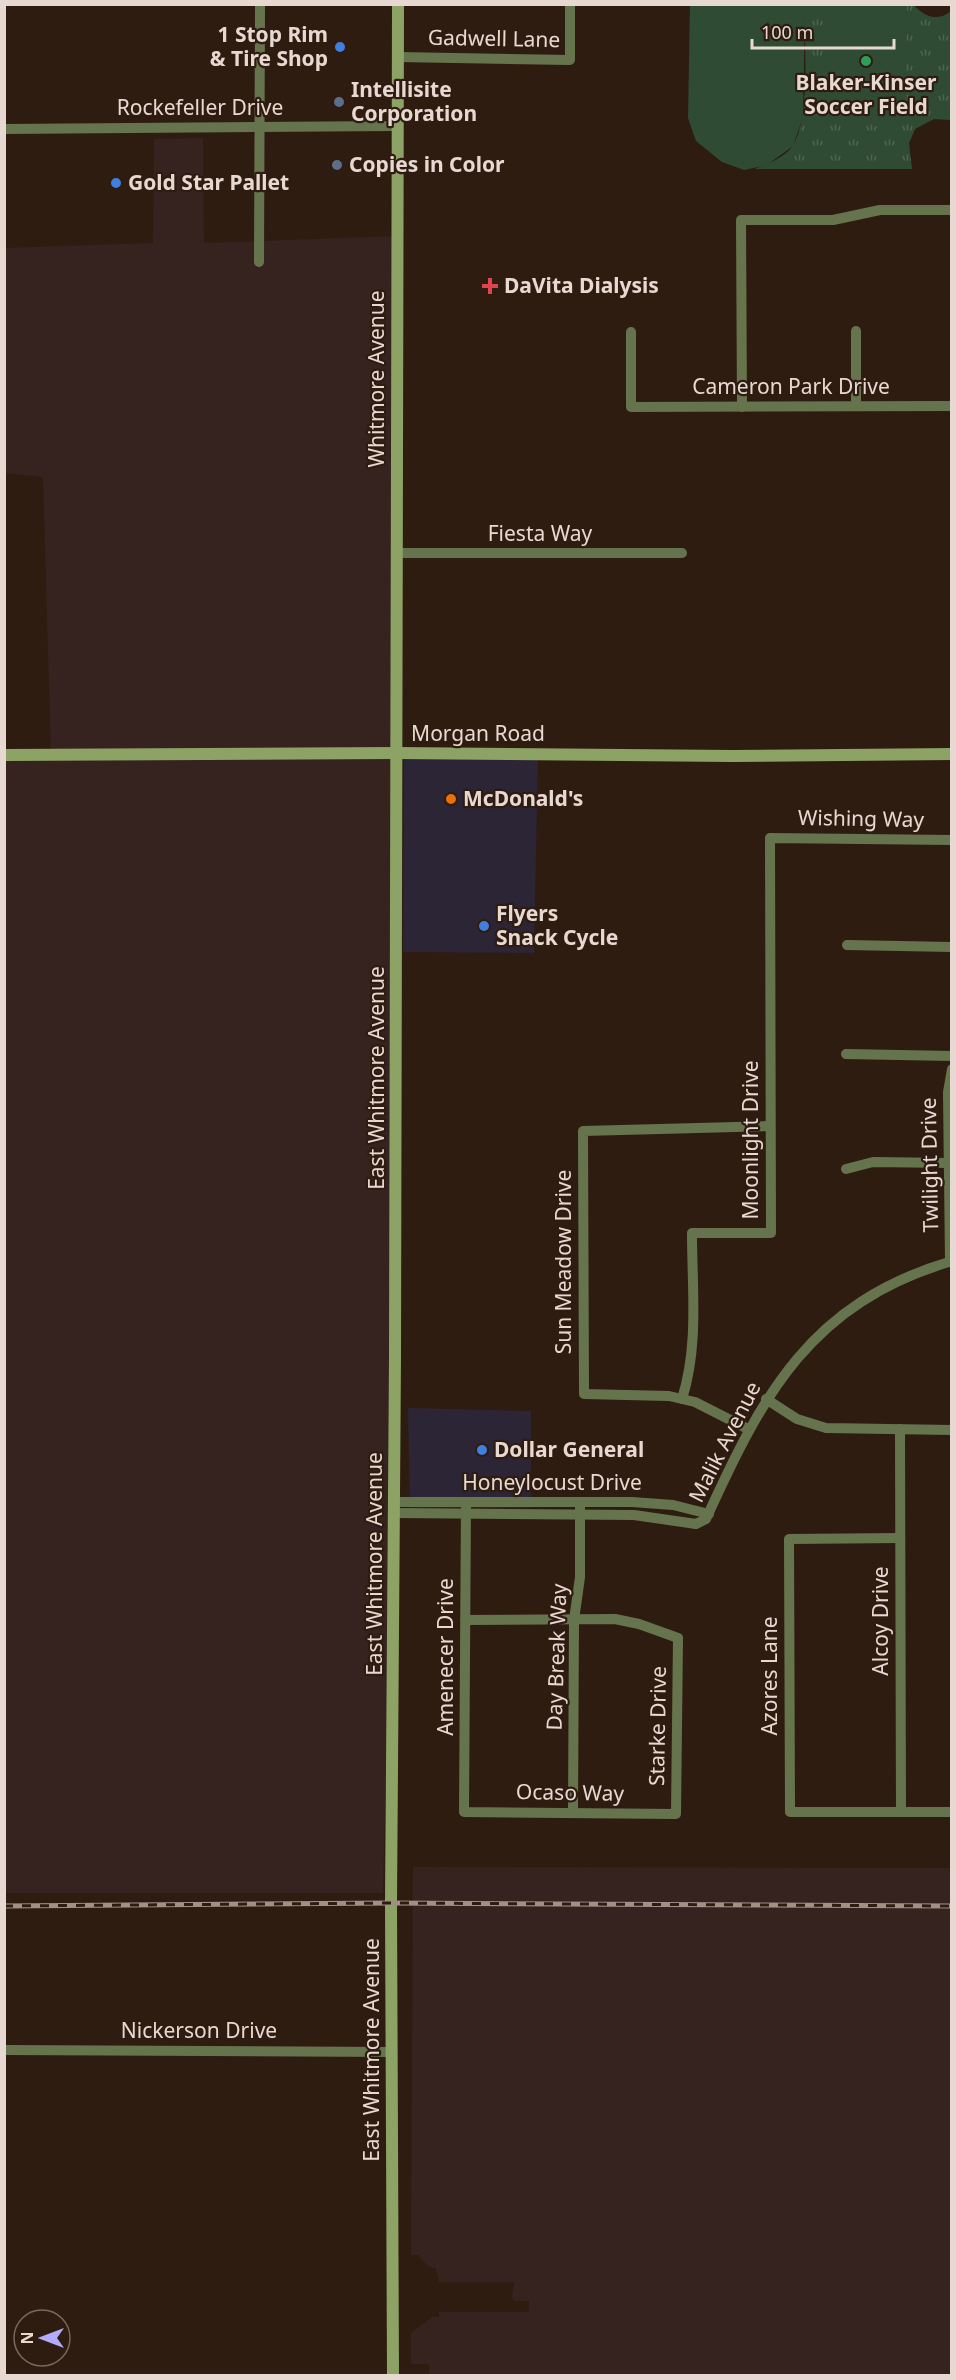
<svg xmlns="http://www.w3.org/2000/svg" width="956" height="2380" font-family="'Noto Sans',sans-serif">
<defs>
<pattern id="grass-tufts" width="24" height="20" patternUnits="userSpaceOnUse" patternTransform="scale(1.5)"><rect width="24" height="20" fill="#304b33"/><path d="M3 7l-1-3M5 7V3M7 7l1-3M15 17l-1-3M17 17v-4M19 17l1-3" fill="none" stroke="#4e6450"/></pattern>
</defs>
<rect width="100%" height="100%" fill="#2f1c11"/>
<g fill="#2b2535">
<path d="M 538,755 L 534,953 L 403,952 L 404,759 Z"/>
<path d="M 408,1408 L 531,1411 L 531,1508 L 410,1508 Z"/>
</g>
<g fill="#362320">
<path d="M 203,138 L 204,243 L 399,236 L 396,1333 L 383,1893 L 5,1893 L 4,758 L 51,757 L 43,477 L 5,473 L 4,248 L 153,243 L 154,139 Z"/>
<path d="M 413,1867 L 951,1868 L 951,2375 L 429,2376 L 429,2364 L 411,2364 L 411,2333 L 432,2317 L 439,2317 L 439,2312 L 529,2312 L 529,2301 L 515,2301 L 512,2298 L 514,2282 L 439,2282 L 436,2268 L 429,2267 L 418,2255 L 411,2255 Z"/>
</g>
<path fill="url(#grass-tufts)" d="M 804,5 L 914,5 C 924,17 938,22 951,11 L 951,120 L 934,119 L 915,129 L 909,143 L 912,169 L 755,169 C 767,164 782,159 791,148 C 812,122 804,39 804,5 Z"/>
<g fill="#304b33">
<path d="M 690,5 L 805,5 L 803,117 L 793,146 L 767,165 L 744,170 L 722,162 L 696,141 L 688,118 Z"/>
<path d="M 827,5 L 907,5 L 905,117 L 826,117 Z"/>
</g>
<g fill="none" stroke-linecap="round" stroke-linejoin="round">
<g stroke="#66744e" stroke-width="10">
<path d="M 398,57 L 570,60 L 570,4"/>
<path d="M 4,129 L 396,126"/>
<path d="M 259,262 L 260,4"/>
<path d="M 856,331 L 856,406"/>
<path d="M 631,332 L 631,407 L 952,406"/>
<path d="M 742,407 L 741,220 L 833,220 L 880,210 L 952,210"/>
<path d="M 397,553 L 682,553"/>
<path d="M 847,945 L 952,947"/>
<path d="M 846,1054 L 952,1056"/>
<path d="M 846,1169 L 873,1162 L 949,1163"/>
<path d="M 950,1261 L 948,1092 L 952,1069"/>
<path d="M 682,1399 C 699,1346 692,1288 692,1233 L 771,1233 L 770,838 L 952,840"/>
<path d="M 766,1399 L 797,1419 L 826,1428 L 952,1430"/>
<path d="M 748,1429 L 695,1402 L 669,1396 L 584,1394 L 583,1131 L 770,1126"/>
<path d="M 900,1429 L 901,1812"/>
<path d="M 395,1502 L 632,1502 L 673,1505 L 709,1514"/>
<path d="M 395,1513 L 634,1515 L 696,1524 L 706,1519 C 763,1394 810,1303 952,1261"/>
<path d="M 900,1538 L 789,1539 L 790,1812 L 952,1812"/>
<path d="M 465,1620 L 615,1619 L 639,1624 L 678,1638 L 676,1814 L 464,1812 L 466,1502"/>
<path d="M 573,1813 L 574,1620 L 580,1577 L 580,1507"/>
<path d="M 4,2050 L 392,2052"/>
</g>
<g stroke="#8ca365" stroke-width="12">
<path d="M 4,755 L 397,753 L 734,756 L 952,754"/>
<path d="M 393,2376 L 391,1903 L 395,1358 L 398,4"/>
</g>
<defs>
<path id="rail" d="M 4,1906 L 391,1903 L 952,1906"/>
</defs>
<use href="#rail" stroke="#a09087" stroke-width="5"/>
<use href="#rail" stroke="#2f1c11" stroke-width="3" stroke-dasharray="9" stroke-linecap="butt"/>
</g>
<g fill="#3f7fe0" stroke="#2f1c11" stroke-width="2">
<circle cx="340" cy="47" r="6"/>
<circle cx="116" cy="183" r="6"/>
<circle cx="484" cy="926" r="6"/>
<circle cx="482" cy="1450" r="6"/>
</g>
<circle fill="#2e9e5b" stroke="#2f1c11" stroke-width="2" cx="866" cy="61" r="6"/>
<g fill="#5c6f8a" stroke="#2f1c11" stroke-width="2">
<circle cx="339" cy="102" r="6"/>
<circle cx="337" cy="165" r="6"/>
</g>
<path fill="#e0444e" stroke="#2f1c11" stroke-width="2" d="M487 277h6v6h6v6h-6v6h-6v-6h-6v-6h6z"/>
<circle fill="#e8710a" stroke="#2f1c11" stroke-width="2" cx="451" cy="799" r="6"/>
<g text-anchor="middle" stroke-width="4.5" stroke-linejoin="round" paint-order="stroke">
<g font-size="21" font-weight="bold" fill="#e7d9d2" stroke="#2f1c11" text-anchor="start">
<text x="328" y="42" text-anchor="end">1 Stop Rim<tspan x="328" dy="24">&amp; Tire Shop</tspan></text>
<text x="866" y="90" text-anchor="middle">Blaker-Kinser<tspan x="866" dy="24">Soccer Field</tspan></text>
<text x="351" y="97">Intellisite<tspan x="351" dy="24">Corporation</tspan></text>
<text x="349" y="172">Copies in Color</text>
<text x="128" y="190">Gold Star Pallet</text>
<text x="504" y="293">DaVita Dialysis</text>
<text x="463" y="806">McDonald's</text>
<text x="496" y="921">Flyers<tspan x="496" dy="24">Snack Cycle</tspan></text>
<text x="494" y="1457">Dollar General</text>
</g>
<g font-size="21" fill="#e7d9d2" stroke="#2f1c11">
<text transform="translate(494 39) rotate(1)" y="7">Gadwell Lane</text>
<text x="200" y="115">Rockefeller Drive</text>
<text transform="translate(377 379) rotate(-90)" y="7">Whitmore Avenue</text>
<text x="791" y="394">Cameron Park Drive</text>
<text x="540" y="541">Fiesta Way</text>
<text x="478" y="741">Morgan Road</text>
<text transform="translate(861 819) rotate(1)" y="7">Wishing Way</text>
<text transform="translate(377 1078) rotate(-90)" y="7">East Whitmore Avenue</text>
<text transform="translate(751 1140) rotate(-90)" y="7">Moonlight Drive</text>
<text transform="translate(930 1165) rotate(-91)" y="7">Twilight Drive</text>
<text transform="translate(564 1262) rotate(-90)" y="7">Sun Meadow Drive</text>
<text transform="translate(725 1442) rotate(-63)" y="7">Malik Avenue</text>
<text x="552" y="1490">Honeylocust Drive</text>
<text transform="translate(375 1564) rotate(-90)" y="7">East Whitmore Avenue</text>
<text transform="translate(881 1621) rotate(-90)" y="7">Alcoy Drive</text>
<text transform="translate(446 1657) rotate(-90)" y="7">Amenecer Drive</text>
<text transform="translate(557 1657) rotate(-88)" y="7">Day Break Way</text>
<text transform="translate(770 1676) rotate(-90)" y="7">Azores Lane</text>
<text transform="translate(658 1726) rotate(-89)" y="7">Starke Drive</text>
<text transform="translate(570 1793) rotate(1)" y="7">Ocaso Way</text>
<text x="199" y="2038">Nickerson Drive</text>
<text transform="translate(372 2050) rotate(-90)" y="7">East Whitmore Avenue</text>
</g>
</g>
<rect width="956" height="2380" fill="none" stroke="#e7d9d2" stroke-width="12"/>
<g transform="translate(42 2338) rotate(270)"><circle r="28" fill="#2f1c11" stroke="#79685e" stroke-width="1.5"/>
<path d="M0-4.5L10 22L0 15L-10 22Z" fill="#b1adfa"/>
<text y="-9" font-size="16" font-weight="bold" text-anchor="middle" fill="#e7d9d2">N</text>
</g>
<path d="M752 39v9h142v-9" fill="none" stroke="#e7d9d2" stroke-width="3"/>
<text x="761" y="39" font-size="18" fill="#e7d9d2" stroke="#2f1c11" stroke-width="4.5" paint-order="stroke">100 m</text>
</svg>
